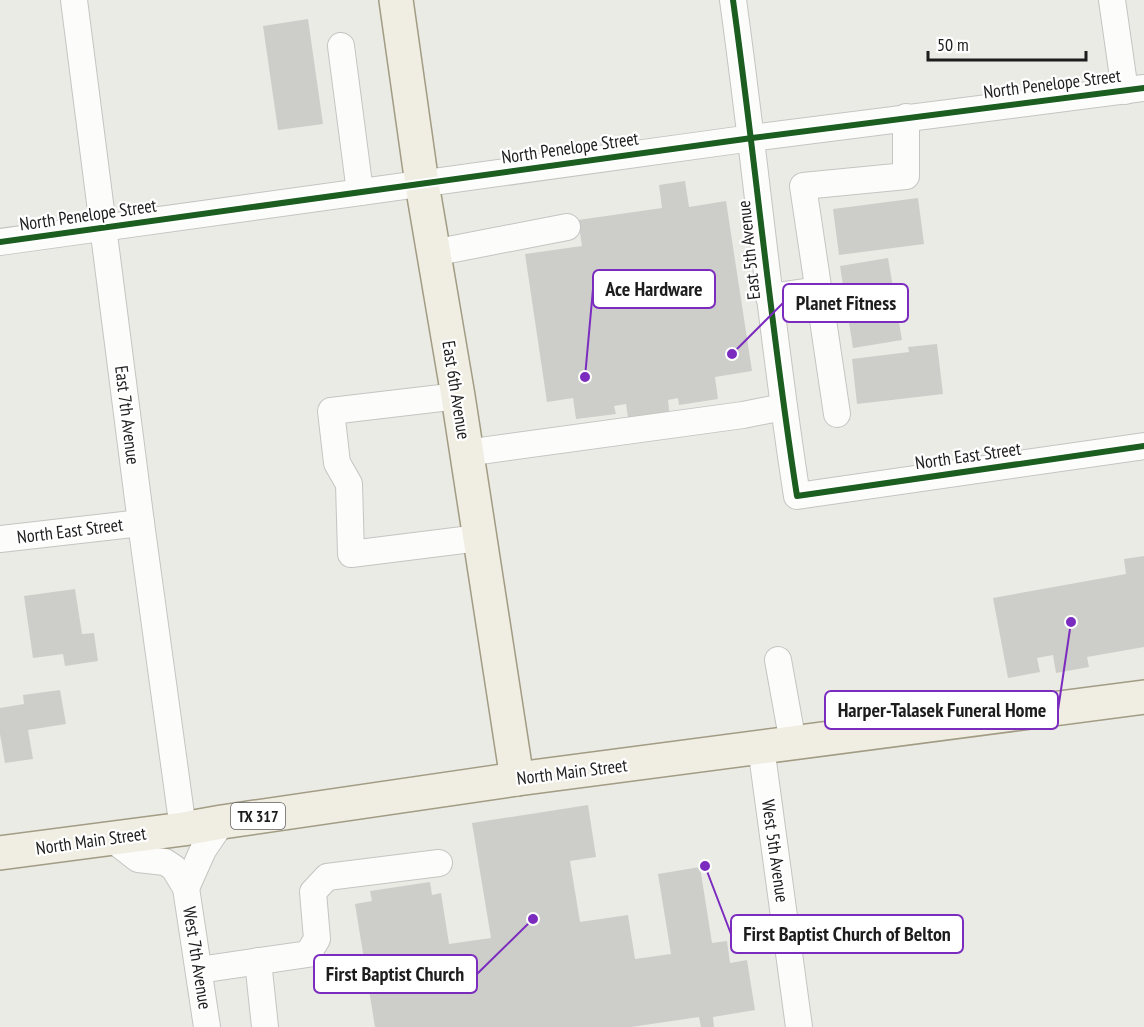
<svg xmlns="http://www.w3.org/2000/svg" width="1144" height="1027" font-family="'PT Sans Narrow',sans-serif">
<rect width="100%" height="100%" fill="#ebebe6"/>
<g fill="#cdcdc9">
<path d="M 308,19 L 323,124 L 278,130 L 263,26 Z"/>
<path d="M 685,181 L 689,207 L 726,201 L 752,371 L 715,377 L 718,399 L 679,405 L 678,398 L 668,400 L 670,418 L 629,424 L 626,404 L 614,406 L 616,414 L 576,419 L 573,398 L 547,402 L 525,254 L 582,246 L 578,220 L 662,208 L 659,185 Z"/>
<path d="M 918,198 L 924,244 L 839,255 L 833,209 Z"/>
<path d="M 888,258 L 902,340 L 853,348 L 840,266 Z"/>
<path d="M 937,344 L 943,394 L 857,404 L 852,359 L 909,352 L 908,347 Z"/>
<path d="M 1144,556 L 1144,647 L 1087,657 L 1089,667 L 1056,673 L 1053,655 L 1037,658 L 1040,672 L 1008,678 L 993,598 L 1126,574 L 1124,559 Z"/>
<path d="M 75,589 L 82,634 L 94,633 L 98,661 L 65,666 L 63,654 L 33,658 L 24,596 Z"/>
<path d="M 60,690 L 66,724 L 28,730 L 33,759 L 5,763 L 0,734 L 0,708 L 24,704 L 23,695 Z"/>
<path d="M 588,805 L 596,857 L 570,861 L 580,922 L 628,915 L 635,959 L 671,954 L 658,874 L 700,867 L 712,943 L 727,941 L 730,963 L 747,960 L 755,1010 L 713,1017 L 714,1027 L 701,1027 L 699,1017 L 631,1027 L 375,1027 L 355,904 L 372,901 L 370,891 L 430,882 L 432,895 L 441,893 L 449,944 L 491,938 L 472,823 Z"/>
</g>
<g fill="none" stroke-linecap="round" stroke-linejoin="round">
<defs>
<g id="minor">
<path d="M 74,0 L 141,523 L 183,829"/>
<path d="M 733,0 C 756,165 771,331 797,496 L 1144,446"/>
<path d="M 1112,0 L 1125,91"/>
<path d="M 341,46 L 360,192"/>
<path d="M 0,242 L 752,138 L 1144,88"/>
<path d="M 433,253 L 567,227"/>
<path d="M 769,297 L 819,290"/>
<path d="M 458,396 L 331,411 L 337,463 L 349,484 L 351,554 L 479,538"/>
<path d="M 837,414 L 803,186 L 906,176 L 906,117"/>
<path d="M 466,453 L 743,415 L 783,407"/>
<path d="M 0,539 L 141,523"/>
<path d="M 778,660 L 793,743"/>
<path d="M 761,747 L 799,1027"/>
<path d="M 111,838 L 138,859 L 165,862 L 174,868 L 186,888 L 207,1027"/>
<path d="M 186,888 L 203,850 L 222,822"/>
<path d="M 258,961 L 265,1027"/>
<path d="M 199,970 L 308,954 L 317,939 L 313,892 L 327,877 L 439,863"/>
</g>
<g id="major">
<path d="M 396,0 L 422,184 L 458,396 L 517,779"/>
<path d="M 0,853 L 183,829 L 222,822 L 517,779 L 1144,697"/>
</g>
</defs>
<use href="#minor" stroke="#c4c4c2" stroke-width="28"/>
<use href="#major" stroke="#a19c83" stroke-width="36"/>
<use href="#minor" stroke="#fcfcfb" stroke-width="26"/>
<use href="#major" stroke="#f0ede3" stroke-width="33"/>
<defs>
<g id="cycleway">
<path d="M 733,0 C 756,165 771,331 797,496 L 1144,446"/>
<path d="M 0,242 L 752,138 L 1144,88"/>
</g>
</defs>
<use href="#cycleway" stroke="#fff" stroke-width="10"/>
<use href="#cycleway" stroke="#1b5e20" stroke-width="6"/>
</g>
<g text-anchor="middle" stroke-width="4.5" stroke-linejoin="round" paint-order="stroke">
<rect fill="#fff" stroke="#616161" stroke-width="1.5" x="231" y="803" width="54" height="26" rx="4.5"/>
<g font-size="16" font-weight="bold" fill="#1d1d1d">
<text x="258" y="822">TX 317</text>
</g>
<g font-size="18" fill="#1d1d1d" stroke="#fff">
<text transform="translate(1052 84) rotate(-7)" y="6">North Penelope Street</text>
<text transform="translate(570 148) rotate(-8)" y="6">North Penelope Street</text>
<text transform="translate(88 215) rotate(-8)" y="6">North Penelope Street</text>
<text transform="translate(749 250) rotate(-96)" y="6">East 5th Avenue</text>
<text transform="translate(456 390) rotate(81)" y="6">East 6th Avenue</text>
<text transform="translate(127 415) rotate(83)" y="6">East 7th Avenue</text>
<text transform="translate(968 456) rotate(-8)" y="6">North East Street</text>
<text transform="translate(70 531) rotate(-7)" y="6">North East Street</text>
<text transform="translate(572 772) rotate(-7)" y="6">North Main Street</text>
<text transform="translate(91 841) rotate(-8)" y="6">North Main Street</text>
<text transform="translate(775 851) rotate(82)" y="6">West 5th Avenue</text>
<text transform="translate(197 958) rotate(81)" y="6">West 7th Avenue</text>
</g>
</g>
<path fill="none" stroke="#7b2cbf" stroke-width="2" d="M585 377L593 289M732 354L783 303M1071 622L1058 710M705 866L731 934M533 919L477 974"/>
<g fill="#7b2cbf" stroke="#fff" stroke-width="2">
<circle cx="585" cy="377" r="6"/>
<circle cx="732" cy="354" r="6"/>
<circle cx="1071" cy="622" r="6"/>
<circle cx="705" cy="866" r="6"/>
<circle cx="533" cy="919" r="6"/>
</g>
<g fill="#fff" stroke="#7b2cbf" stroke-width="2">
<rect x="593" y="270" width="122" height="38" rx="6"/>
<rect x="783" y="284" width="125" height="38" rx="6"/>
<rect x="825" y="691" width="233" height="38" rx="6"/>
<rect x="731" y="915" width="232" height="38" rx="6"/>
<rect x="314" y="955" width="163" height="38" rx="6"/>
</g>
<g font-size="20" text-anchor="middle" font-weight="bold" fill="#1d1d1d">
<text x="654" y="296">Ace Hardware</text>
<text x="846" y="310">Planet Fitness</text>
<text x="942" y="717">Harper-Talasek Funeral Home</text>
<text x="847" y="941">First Baptist Church of Belton</text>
<text x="395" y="981">First Baptist Church</text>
</g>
<path d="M928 51v9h158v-9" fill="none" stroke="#1d1d1d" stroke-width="3"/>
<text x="937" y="51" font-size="18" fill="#1d1d1d" stroke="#ffffff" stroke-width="4.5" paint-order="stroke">50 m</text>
</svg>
